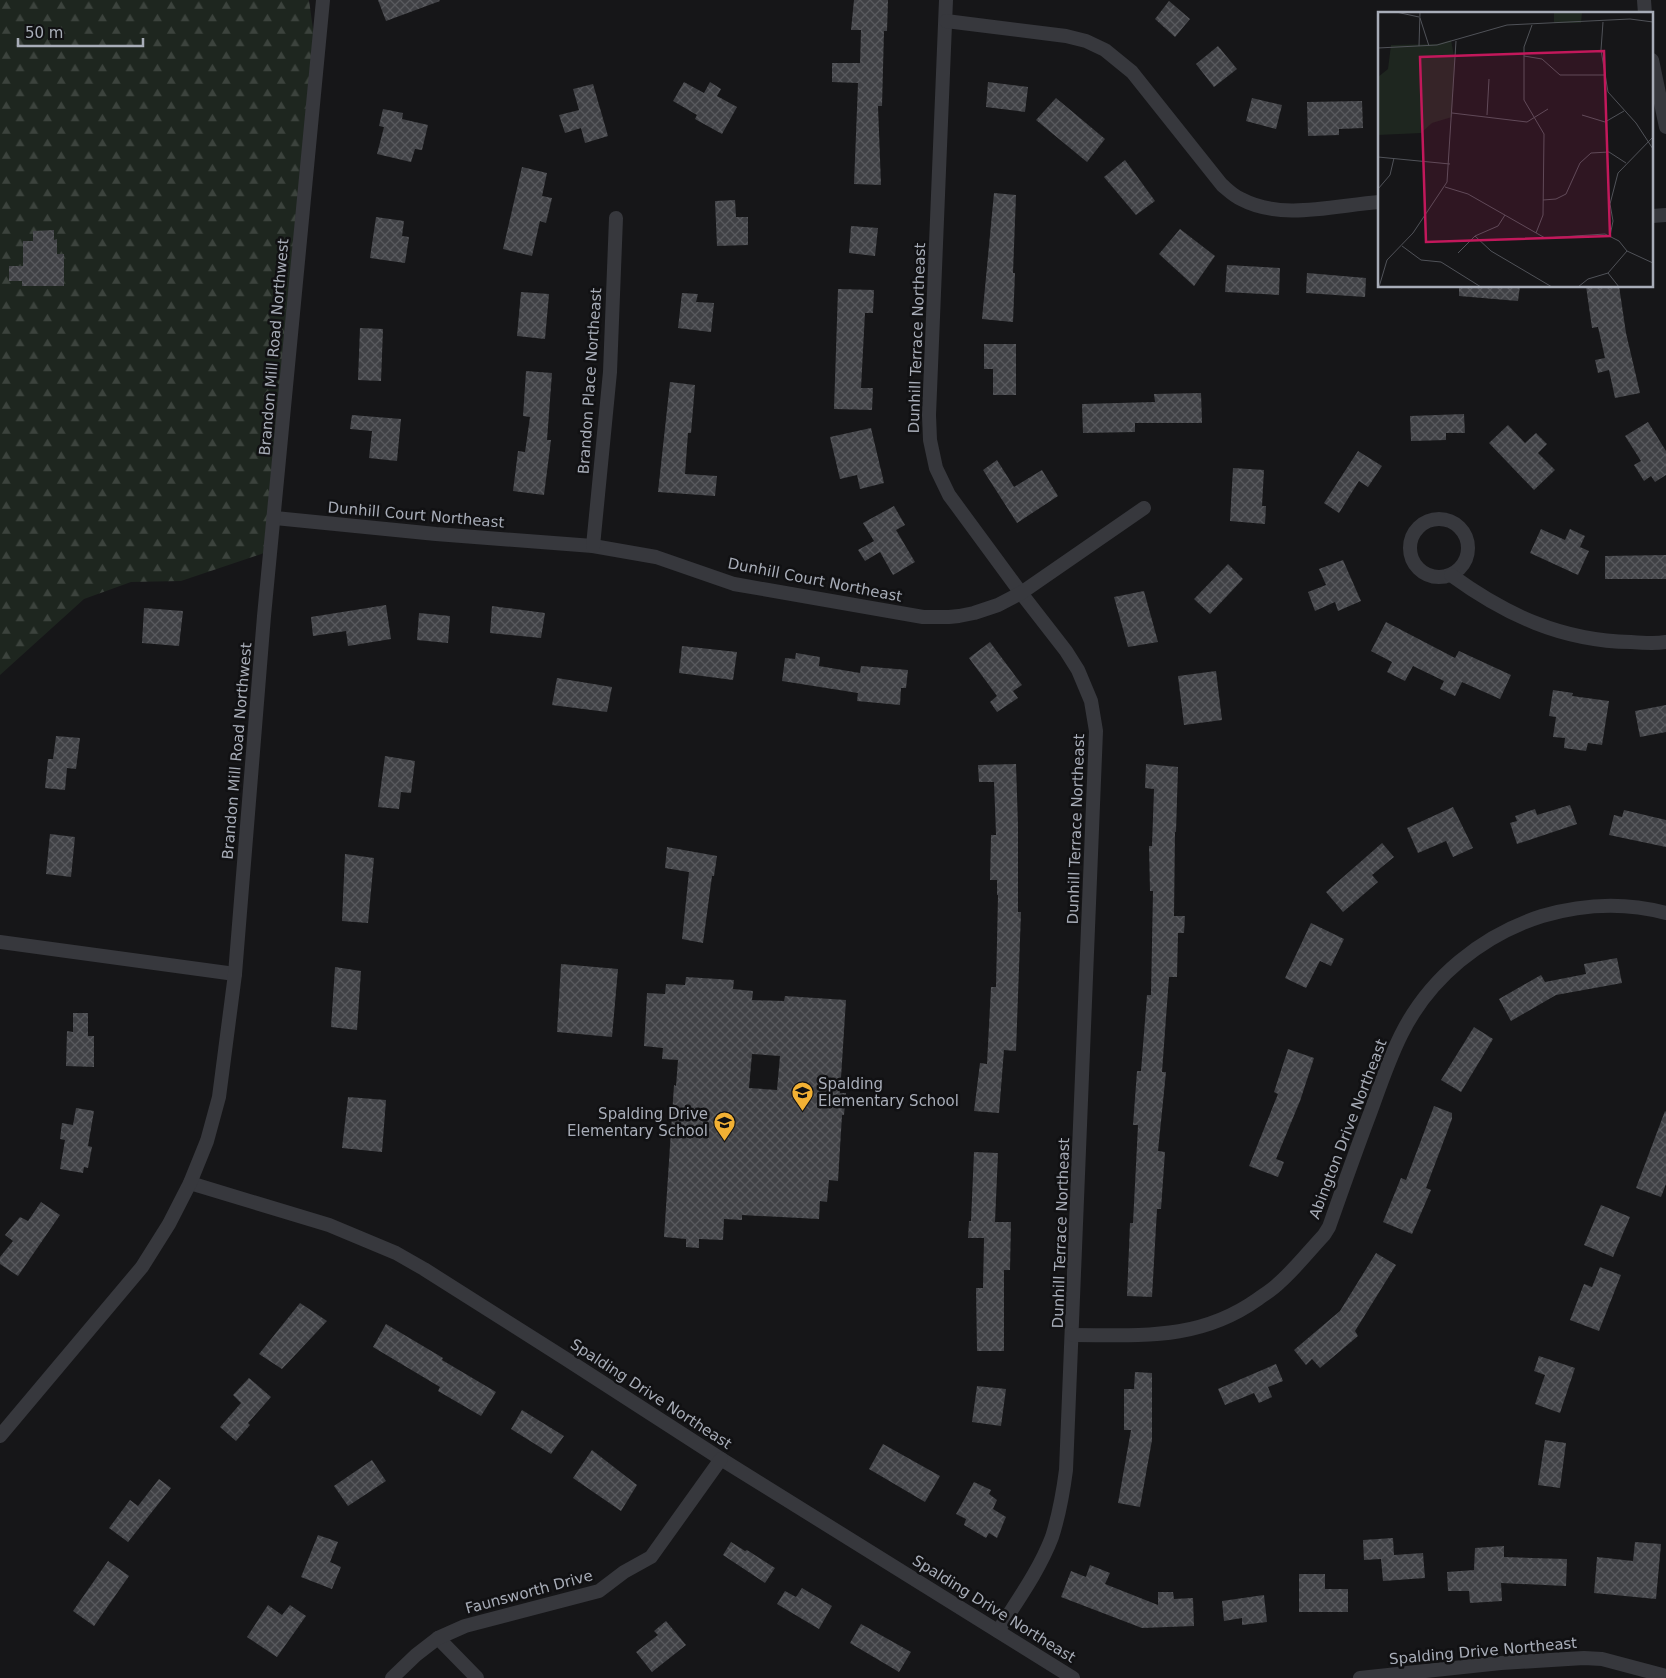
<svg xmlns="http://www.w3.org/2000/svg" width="1666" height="1678" font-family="'DejaVu Sans',sans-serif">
<defs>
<pattern id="forest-firs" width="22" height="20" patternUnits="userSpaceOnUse" patternTransform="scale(1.25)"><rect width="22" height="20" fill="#1e261f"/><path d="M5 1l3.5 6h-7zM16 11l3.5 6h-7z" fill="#3c433d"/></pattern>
<pattern id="building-cross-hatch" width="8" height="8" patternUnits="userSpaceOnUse" patternTransform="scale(1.25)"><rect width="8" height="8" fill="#404145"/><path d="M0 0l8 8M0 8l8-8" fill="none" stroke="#595a5e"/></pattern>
</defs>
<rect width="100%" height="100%" fill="#161618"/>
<path fill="url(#forest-firs)" d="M 0,0 L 309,0 L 316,51 L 267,552 L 181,581 L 131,582 L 84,599 L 0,675 Z"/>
<g fill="url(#building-cross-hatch)" fill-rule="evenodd">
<path d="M 378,0 L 439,0 L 440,1 L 386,21 Z"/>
<path d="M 854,0 L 888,0 L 887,31 L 884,31 L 882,106 L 878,106 L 881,185 L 854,184 L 858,83 L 832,82 L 832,63 L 860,63 L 861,30 L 851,30 Z"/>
<path d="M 1169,1 L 1190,19 L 1175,37 L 1155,19 Z"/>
<path d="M 1218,46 L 1237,69 L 1214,87 L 1196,64 Z"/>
<path d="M 684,82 L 704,93 L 710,82 L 721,89 L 717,96 L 737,107 L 722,134 L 695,119 L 697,115 L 673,101 Z"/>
<path d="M 988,82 L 1028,87 L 1025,112 L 986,107 Z"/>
<path d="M 593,84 L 608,136 L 585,143 L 581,128 L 565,133 L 559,115 L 579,110 L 573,89 Z"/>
<path d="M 1056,98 L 1105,139 L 1087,162 L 1036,120 Z"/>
<path d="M 1252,98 L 1282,105 L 1276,129 L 1246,121 Z"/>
<path d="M 1362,101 L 1363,128 L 1339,129 L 1339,135 L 1308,136 L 1307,102 Z"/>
<path d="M 383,109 L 403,113 L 402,119 L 428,125 L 422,150 L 415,149 L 411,162 L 377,154 L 384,127 L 379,126 Z"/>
<path d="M 1125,160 L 1155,201 L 1136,215 L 1104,177 Z"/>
<path d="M 522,167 L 547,173 L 542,196 L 552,198 L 546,223 L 540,221 L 532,256 L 503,249 Z"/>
<path d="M 994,193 L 1016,195 L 1013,273 L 1015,273 L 1013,322 L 982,319 Z"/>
<path d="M 735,200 L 736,217 L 748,217 L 748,245 L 717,246 L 715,201 Z"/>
<path d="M 376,217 L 404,221 L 402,236 L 409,237 L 405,263 L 370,258 Z"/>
<path d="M 851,226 L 878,228 L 875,256 L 849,253 Z"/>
<path d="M 1180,229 L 1215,256 L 1194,286 L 1159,254 Z"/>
<path d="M 54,230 L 54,240 L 57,239 L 57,254 L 64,254 L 64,286 L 22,286 L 22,281 L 9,281 L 9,266 L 23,266 L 23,241 L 33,241 L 33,231 Z"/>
<path d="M 1227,265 L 1280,268 L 1279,295 L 1225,292 Z"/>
<path d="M 1307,273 L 1366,278 L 1365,297 L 1306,293 Z"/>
<path d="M 1459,286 L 1520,286 L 1518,301 L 1459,296 Z"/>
<path d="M 1586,286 L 1619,286 L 1626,333 L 1640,393 L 1615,398 L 1609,370 L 1598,373 L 1595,360 L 1605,358 L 1598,327 L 1592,328 Z"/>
<path d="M 838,289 L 874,290 L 873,313 L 865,313 L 861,388 L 873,388 L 872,410 L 834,409 Z"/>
<path d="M 521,292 L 549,294 L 545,339 L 517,336 Z"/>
<path d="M 682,293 L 698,294 L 696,302 L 714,303 L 711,332 L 678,328 Z"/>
<path d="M 360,328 L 383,329 L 381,381 L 358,380 Z"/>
<path d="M 984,344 L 1016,344 L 1016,395 L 993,395 L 993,369 L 984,369 Z"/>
<path d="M 526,371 L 552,373 L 547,440 L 551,440 L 544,495 L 513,491 L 518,451 L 525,452 L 530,417 L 523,416 Z"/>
<path d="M 670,382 L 695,385 L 691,433 L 688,433 L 685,474 L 717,476 L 715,496 L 658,492 Z"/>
<path d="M 1201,393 L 1202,423 L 1135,423 L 1135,432 L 1083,433 L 1082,404 L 1155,402 L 1154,394 Z"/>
<path d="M 1464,414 L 1465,433 L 1446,433 L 1446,440 L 1411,441 L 1410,416 Z"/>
<path d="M 352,415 L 401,419 L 397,461 L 369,458 L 372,431 L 350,429 Z"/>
<path d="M 1648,422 L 1666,451 L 1666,475 L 1655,482 L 1651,476 L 1644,481 L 1634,465 L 1641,461 L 1625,436 Z"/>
<path d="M 1508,425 L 1525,443 L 1536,433 L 1547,444 L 1538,453 L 1555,470 L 1534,490 L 1489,443 Z"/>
<path d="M 871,428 L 884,483 L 860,489 L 857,475 L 840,479 L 830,437 Z"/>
<path d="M 1358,451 L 1382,466 L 1368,487 L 1359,481 L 1339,513 L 1324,503 Z"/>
<path d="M 997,460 L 1014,487 L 1042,470 L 1058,496 L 1017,523 L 983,470 Z"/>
<path d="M 1233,468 L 1264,470 L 1262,506 L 1266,506 L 1265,524 L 1230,521 Z"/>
<path d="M 894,506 L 905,525 L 896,530 L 915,562 L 893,575 L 880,552 L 865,561 L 858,550 L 874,541 L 863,523 Z"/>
<path d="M 1541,529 L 1565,540 L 1570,529 L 1585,536 L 1580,547 L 1589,551 L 1578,575 L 1530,553 Z"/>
<path d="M 1666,555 L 1666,579 L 1605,579 L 1605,556 Z"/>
<path d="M 1343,560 L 1361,601 L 1338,611 L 1335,602 L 1315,611 L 1308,592 L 1326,585 L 1319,569 Z"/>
<path d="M 1228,564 L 1243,579 L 1210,614 L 1194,599 Z"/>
<path d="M 1144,591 L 1158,642 L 1128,647 L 1114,597 Z"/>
<path d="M 386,605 L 391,639 L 348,646 L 346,631 L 313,636 L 311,617 Z"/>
<path d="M 492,606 L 545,613 L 541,638 L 490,633 Z"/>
<path d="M 144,608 L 183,611 L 179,646 L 142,643 Z"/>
<path d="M 419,613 L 450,616 L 448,643 L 417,640 Z"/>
<path d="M 1386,622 L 1455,658 L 1459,651 L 1511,675 L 1500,699 L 1462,682 L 1455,696 L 1440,689 L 1444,681 L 1413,666 L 1405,681 L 1387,672 L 1392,662 L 1371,651 Z"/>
<path d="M 990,642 L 1022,685 L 1013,691 L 1018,698 L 997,712 L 990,702 L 997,696 L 969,658 Z"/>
<path d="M 682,646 L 737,652 L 733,680 L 679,673 Z"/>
<path d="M 796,653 L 820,657 L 819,666 L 860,673 L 861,666 L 908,670 L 906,688 L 901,688 L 900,705 L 857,701 L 858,693 L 782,681 L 785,658 L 795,659 Z"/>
<path d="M 1216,671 L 1222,720 L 1184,725 L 1178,676 Z"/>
<path d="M 557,678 L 612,687 L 607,712 L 552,705 Z"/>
<path d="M 1553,690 L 1573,693 L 1572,696 L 1609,701 L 1602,745 L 1588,743 L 1586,751 L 1564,748 L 1565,738 L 1553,737 L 1556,717 L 1549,716 Z"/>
<path d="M 1666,705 L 1666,732 L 1640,737 L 1635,711 Z"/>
<path d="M 56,736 L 80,738 L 76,769 L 67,768 L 65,790 L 45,788 L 48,759 L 53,759 Z"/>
<path d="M 385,756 L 415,761 L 411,793 L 401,792 L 399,809 L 378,807 Z"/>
<path d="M 1016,764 L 1018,826 L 1018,912 L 1021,912 L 1016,1051 L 1004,1050 L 999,1113 L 974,1111 L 980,1063 L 987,1064 L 991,987 L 996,987 L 998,895 L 997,895 L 997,880 L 990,880 L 991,835 L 996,835 L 994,782 L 979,782 L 978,765 Z"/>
<path d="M 1146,764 L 1178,767 L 1176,832 L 1175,832 L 1174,916 L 1185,916 L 1184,933 L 1178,933 L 1177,977 L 1169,977 L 1162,1072 L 1166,1072 L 1158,1151 L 1165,1152 L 1161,1209 L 1157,1209 L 1152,1297 L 1127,1296 L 1130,1223 L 1133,1223 L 1138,1125 L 1133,1125 L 1137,1071 L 1141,1071 L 1147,995 L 1151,995 L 1153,891 L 1150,891 L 1149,846 L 1152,846 L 1154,789 L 1145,788 Z"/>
<path d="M 1570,805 L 1577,824 L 1517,844 L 1510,823 L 1517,821 L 1515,816 L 1535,809 L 1537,815 Z"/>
<path d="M 1453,807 L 1473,848 L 1453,857 L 1446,841 L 1418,853 L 1407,828 Z"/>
<path d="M 1624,810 L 1666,820 L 1666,847 L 1609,835 L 1614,815 L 1622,817 Z"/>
<path d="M 50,834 L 75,837 L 71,877 L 46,874 Z"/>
<path d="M 1382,843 L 1394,857 L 1372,875 L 1378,882 L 1343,912 L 1326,892 Z"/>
<path d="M 667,847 L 717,856 L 714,876 L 712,876 L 703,943 L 682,939 L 689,872 L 665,868 Z"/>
<path d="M 345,854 L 374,858 L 368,923 L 342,921 Z"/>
<path d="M 1311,923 L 1344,939 L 1331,966 L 1320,961 L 1306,988 L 1285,978 Z"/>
<path d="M 1617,958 L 1622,983 L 1556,995 L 1511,1021 L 1499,999 L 1541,975 L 1545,982 L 1586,974 L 1584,964 Z"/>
<path d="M 561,964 L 618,969 L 612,1037 L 557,1032 Z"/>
<path d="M 335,967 L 361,971 L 357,1030 L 331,1027 Z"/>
<path d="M 686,977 L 734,980 L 733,989 L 753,991 L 752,1000 L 784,1001 L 785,996 L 846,1000 L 840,1093 L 846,1093 L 844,1115 L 842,1115 L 838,1181 L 829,1180 L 827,1202 L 820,1201 L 819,1219 L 742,1215 L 742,1220 L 724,1219 L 723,1240 L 699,1239 L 699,1248 L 686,1247 L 686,1239 L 664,1237 L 674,1085 L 676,1086 L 678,1060 L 662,1059 L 663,1048 L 644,1046 L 647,993 L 665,994 L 666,984 L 685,985 ZM 752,1054 L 780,1056 L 777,1090 L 749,1088 Z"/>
<path d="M 73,1013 L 88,1013 L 88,1036 L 94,1036 L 94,1067 L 66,1066 L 67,1031 L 73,1032 Z"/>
<path d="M 1474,1027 L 1493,1039 L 1461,1092 L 1441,1080 Z"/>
<path d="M 1288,1049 L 1314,1058 L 1300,1101 L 1276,1159 L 1284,1162 L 1278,1177 L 1249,1166 L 1278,1094 L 1274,1092 Z"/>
<path d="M 348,1097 L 386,1100 L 382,1152 L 342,1148 Z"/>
<path d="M 1434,1106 L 1452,1113 L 1452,1119 L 1426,1188 L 1431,1190 L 1412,1234 L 1383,1222 L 1401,1178 L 1406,1180 Z"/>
<path d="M 76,1108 L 94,1111 L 88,1146 L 92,1147 L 88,1168 L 84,1167 L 83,1173 L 60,1169 L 65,1140 L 60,1139 L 62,1123 L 73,1125 Z"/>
<path d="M 1665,1111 L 1666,1112 L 1666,1184 L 1661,1197 L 1636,1188 Z"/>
<path d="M 974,1152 L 998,1153 L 995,1222 L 1011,1222 L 1010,1270 L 1004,1270 L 1004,1351 L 977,1351 L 976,1288 L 983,1288 L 984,1238 L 968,1238 L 969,1221 L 971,1221 Z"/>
<path d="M 41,1202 L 60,1215 L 18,1276 L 0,1264 L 0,1257 L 13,1241 L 5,1235 L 20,1217 L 28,1221 Z"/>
<path d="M 1601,1205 L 1630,1217 L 1613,1257 L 1584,1245 Z"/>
<path d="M 1376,1253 L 1396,1265 L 1355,1331 L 1358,1336 L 1320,1368 L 1312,1359 L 1306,1365 L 1294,1350 L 1340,1311 Z"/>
<path d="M 1600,1267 L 1621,1275 L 1599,1331 L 1570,1320 L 1584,1284 L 1592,1287 Z"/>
<path d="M 300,1303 L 327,1321 L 282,1369 L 259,1354 Z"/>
<path d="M 386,1324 L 443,1358 L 442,1360 L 496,1392 L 481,1416 L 438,1391 L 440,1387 L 373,1347 Z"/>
<path d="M 1539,1356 L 1575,1368 L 1560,1413 L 1535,1404 L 1545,1375 L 1534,1371 Z"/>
<path d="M 1276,1364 L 1283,1381 L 1268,1387 L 1272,1397 L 1259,1403 L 1254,1393 L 1225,1405 L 1218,1389 Z"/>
<path d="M 1135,1372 L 1152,1373 L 1152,1440 L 1140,1507 L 1118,1503 L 1131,1430 L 1124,1430 L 1124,1389 L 1134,1389 Z"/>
<path d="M 249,1378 L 271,1397 L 248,1423 L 250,1425 L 236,1441 L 220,1427 L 241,1403 L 233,1395 Z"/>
<path d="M 977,1386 L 1006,1389 L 1001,1426 L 972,1422 Z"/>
<path d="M 522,1410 L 564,1436 L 551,1454 L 511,1429 Z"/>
<path d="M 1545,1440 L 1566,1443 L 1560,1488 L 1538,1485 Z"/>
<path d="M 883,1444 L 940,1476 L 925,1502 L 869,1469 Z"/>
<path d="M 592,1450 L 637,1485 L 621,1511 L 573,1478 Z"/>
<path d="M 372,1460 L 386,1481 L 348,1506 L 334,1486 Z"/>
<path d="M 159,1479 L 171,1488 L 128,1542 L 109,1528 L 130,1500 L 138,1506 Z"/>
<path d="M 974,1482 L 991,1490 L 989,1494 L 997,1500 L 993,1509 L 1006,1517 L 997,1538 L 989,1533 L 986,1538 L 964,1525 L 966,1519 L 956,1514 Z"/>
<path d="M 318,1535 L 338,1542 L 330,1562 L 341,1567 L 332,1589 L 301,1577 Z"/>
<path d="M 1393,1538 L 1394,1555 L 1423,1553 L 1425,1578 L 1383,1581 L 1381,1559 L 1364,1560 L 1363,1540 Z"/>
<path d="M 731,1542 L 745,1551 L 747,1550 L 775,1568 L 765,1583 L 723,1555 Z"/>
<path d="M 1635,1542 L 1661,1544 L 1656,1599 L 1594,1593 L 1597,1557 L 1633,1561 Z"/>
<path d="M 1504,1546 L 1504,1557 L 1567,1559 L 1566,1586 L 1501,1583 L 1502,1601 L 1470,1603 L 1469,1591 L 1448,1591 L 1447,1572 L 1474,1570 L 1475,1548 Z"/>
<path d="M 108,1561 L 129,1576 L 94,1626 L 73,1611 Z"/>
<path d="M 1090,1565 L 1110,1573 L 1105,1584 L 1158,1605 L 1158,1592 L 1173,1592 L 1174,1599 L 1193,1598 L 1194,1626 L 1142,1628 L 1061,1597 L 1071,1571 L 1086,1577 Z"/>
<path d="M 1299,1574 L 1325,1574 L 1325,1589 L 1348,1589 L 1348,1612 L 1299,1612 Z"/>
<path d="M 802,1588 L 832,1606 L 819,1629 L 777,1604 L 785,1591 L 796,1597 Z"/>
<path d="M 1264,1595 L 1267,1622 L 1242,1625 L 1242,1618 L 1224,1621 L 1222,1601 Z"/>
<path d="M 268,1605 L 282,1615 L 290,1605 L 306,1616 L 277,1657 L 247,1637 Z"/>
<path d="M 666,1621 L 686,1645 L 652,1672 L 636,1652 L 658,1635 L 654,1631 Z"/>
<path d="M 861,1624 L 911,1652 L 899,1672 L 850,1643 Z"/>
</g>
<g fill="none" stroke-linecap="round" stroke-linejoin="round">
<g stroke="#37383d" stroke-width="14">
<path d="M 946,0 L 929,415 L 930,440 L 936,468 L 949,495 L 1021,593 L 1066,651 L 1078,670 L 1091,701 L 1096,731 L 1066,1470 C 1063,1493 1059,1515 1052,1537 C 1039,1571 1017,1601 998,1631"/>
<path d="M 1644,0 L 1645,14"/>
<path d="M 946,21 L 1066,36 L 1086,41 L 1105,50 L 1132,72 L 1222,185 C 1228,190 1234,196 1241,199 C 1282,221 1336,205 1380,202"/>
<path d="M 1652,60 L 1666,127"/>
<path d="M 1652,216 L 1666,215"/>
<path d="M 275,518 L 436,534 L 593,546 L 656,557 L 734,584 L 923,617 L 949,617 L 959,616 L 974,613 L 998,605 L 1021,593 L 1144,508"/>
<circle cx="1439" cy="548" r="29"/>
<path d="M 593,546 L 610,372 L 616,218"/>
<path d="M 1451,575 C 1506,615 1562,641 1631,642 C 1643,643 1655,644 1666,642"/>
<path d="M 0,942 L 235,974"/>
<path d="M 190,1183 L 329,1225 L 396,1253 L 424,1269 L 566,1359 L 721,1459 L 1073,1678"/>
<path d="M 1073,1335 C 1141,1335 1199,1341 1258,1299 C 1265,1294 1273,1289 1279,1283 C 1295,1269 1309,1251 1324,1235 L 1329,1227 C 1342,1190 1355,1153 1369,1116 C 1379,1089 1388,1061 1401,1035 C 1429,978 1482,935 1542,916 C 1583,904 1625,902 1666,913"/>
<path d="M 0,1436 L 142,1267 L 169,1224 L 190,1183 L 207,1141 L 219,1097 L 235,974 L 264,616 L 323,0"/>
<path d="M 438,1638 L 477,1678"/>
<path d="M 392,1678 L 416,1655 L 438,1638 L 465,1626 L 599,1591 L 624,1572 L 651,1557 L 721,1459"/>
<path d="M 1360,1678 L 1501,1663 L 1584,1658 L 1602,1659 L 1666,1676"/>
</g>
</g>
<defs>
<symbol id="school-pin" viewBox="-11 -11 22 30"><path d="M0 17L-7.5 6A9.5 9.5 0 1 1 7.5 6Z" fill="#f2b134" stroke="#111113"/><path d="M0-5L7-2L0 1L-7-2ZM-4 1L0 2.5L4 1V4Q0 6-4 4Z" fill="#111"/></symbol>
</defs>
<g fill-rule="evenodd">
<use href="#school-pin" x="790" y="1080" width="25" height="34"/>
<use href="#school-pin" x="712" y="1110" width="25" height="34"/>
</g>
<g text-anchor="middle" stroke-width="5" stroke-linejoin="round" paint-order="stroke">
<g font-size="15" fill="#a8adb8" stroke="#111113">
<text transform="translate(917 338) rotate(-88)" y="5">Dunhill Terrace Northeast</text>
<text transform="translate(274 347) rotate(-85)" y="5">Brandon Mill Road Northwest</text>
<text transform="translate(590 381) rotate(-86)" y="5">Brandon Place Northeast</text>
<text transform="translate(416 515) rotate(5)" y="5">Dunhill Court Northeast</text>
<text transform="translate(815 580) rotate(11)" y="5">Dunhill Court Northeast</text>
<text transform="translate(237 751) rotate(-85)" y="5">Brandon Mill Road Northwest</text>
<text transform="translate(1076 829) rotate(-88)" y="5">Dunhill Terrace Northeast</text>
<text transform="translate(1348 1129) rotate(-69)" y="5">Abington Drive Northeast</text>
<text transform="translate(1061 1233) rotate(-88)" y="5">Dunhill Terrace Northeast</text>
<text transform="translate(651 1394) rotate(33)" y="5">Spalding Drive Northeast</text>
<text transform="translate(529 1592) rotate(-15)" y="5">Faunsworth Drive</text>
<text transform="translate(994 1609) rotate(32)" y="5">Spalding Drive Northeast</text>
<text transform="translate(1483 1651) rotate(-5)" y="5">Spalding Drive Northeast</text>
</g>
<g font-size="15" fill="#a8adb8" stroke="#111113" text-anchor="start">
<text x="818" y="1089">Spalding<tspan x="818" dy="17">Elementary School</tspan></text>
<text x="708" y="1119" text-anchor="end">Spalding Drive<tspan x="708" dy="17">Elementary School</tspan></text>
</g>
</g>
<g transform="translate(1378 12)">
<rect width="275" height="275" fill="#161618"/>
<path d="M 176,0 L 204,0 L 203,11 L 176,11 ZM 73,28 L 77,50 L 74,105 L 54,111 L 43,121 L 0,123 L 0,65 L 10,57 L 13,33 L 59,32 Z" fill="#1e261f"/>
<path fill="none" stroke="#505258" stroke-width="1" d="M 18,0 L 41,5M 42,6 L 51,34M 225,10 L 223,38 L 230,80 L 258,111 L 275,137M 154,13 L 146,35 L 146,88 L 166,122 L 165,203 L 158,221M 41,34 L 42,0M 0,36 L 59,33 L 129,13 L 252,7 L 275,10M 146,44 L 164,47 L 182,63 L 227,63M 74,101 L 149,110 L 170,97M 109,103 L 111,67M 204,103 L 227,110 L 246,99M 0,145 L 72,152M 67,175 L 90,182 L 167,226 L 227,222 L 241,229 L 249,239 L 275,251M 0,177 L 12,163 L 16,146M 165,188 L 178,187 L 188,182 L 202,151 L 213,141 L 231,140 L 248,151M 97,224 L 113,239 L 174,275M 232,224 L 235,209 L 232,192 L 240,161 L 275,125M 24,234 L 43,248 L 63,250 L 103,275M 80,241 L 97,224 L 120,214 L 127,203M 230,261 L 241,275M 1,275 L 9,248 L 35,221 L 69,170 L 78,29M 200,275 L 210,267 L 230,261 L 249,239"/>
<path fill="#c2185b" fill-opacity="0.15" stroke="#c2185b" stroke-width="2.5" d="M 226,39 L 232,224 L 48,230 L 42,45 Z"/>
<rect width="275" height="275" fill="none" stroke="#a8adb8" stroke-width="2.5"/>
</g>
<path d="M18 38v8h125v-8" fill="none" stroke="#a8adb8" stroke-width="2.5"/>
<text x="25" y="38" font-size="15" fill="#a8adb8" stroke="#111113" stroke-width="4" paint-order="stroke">50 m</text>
</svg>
